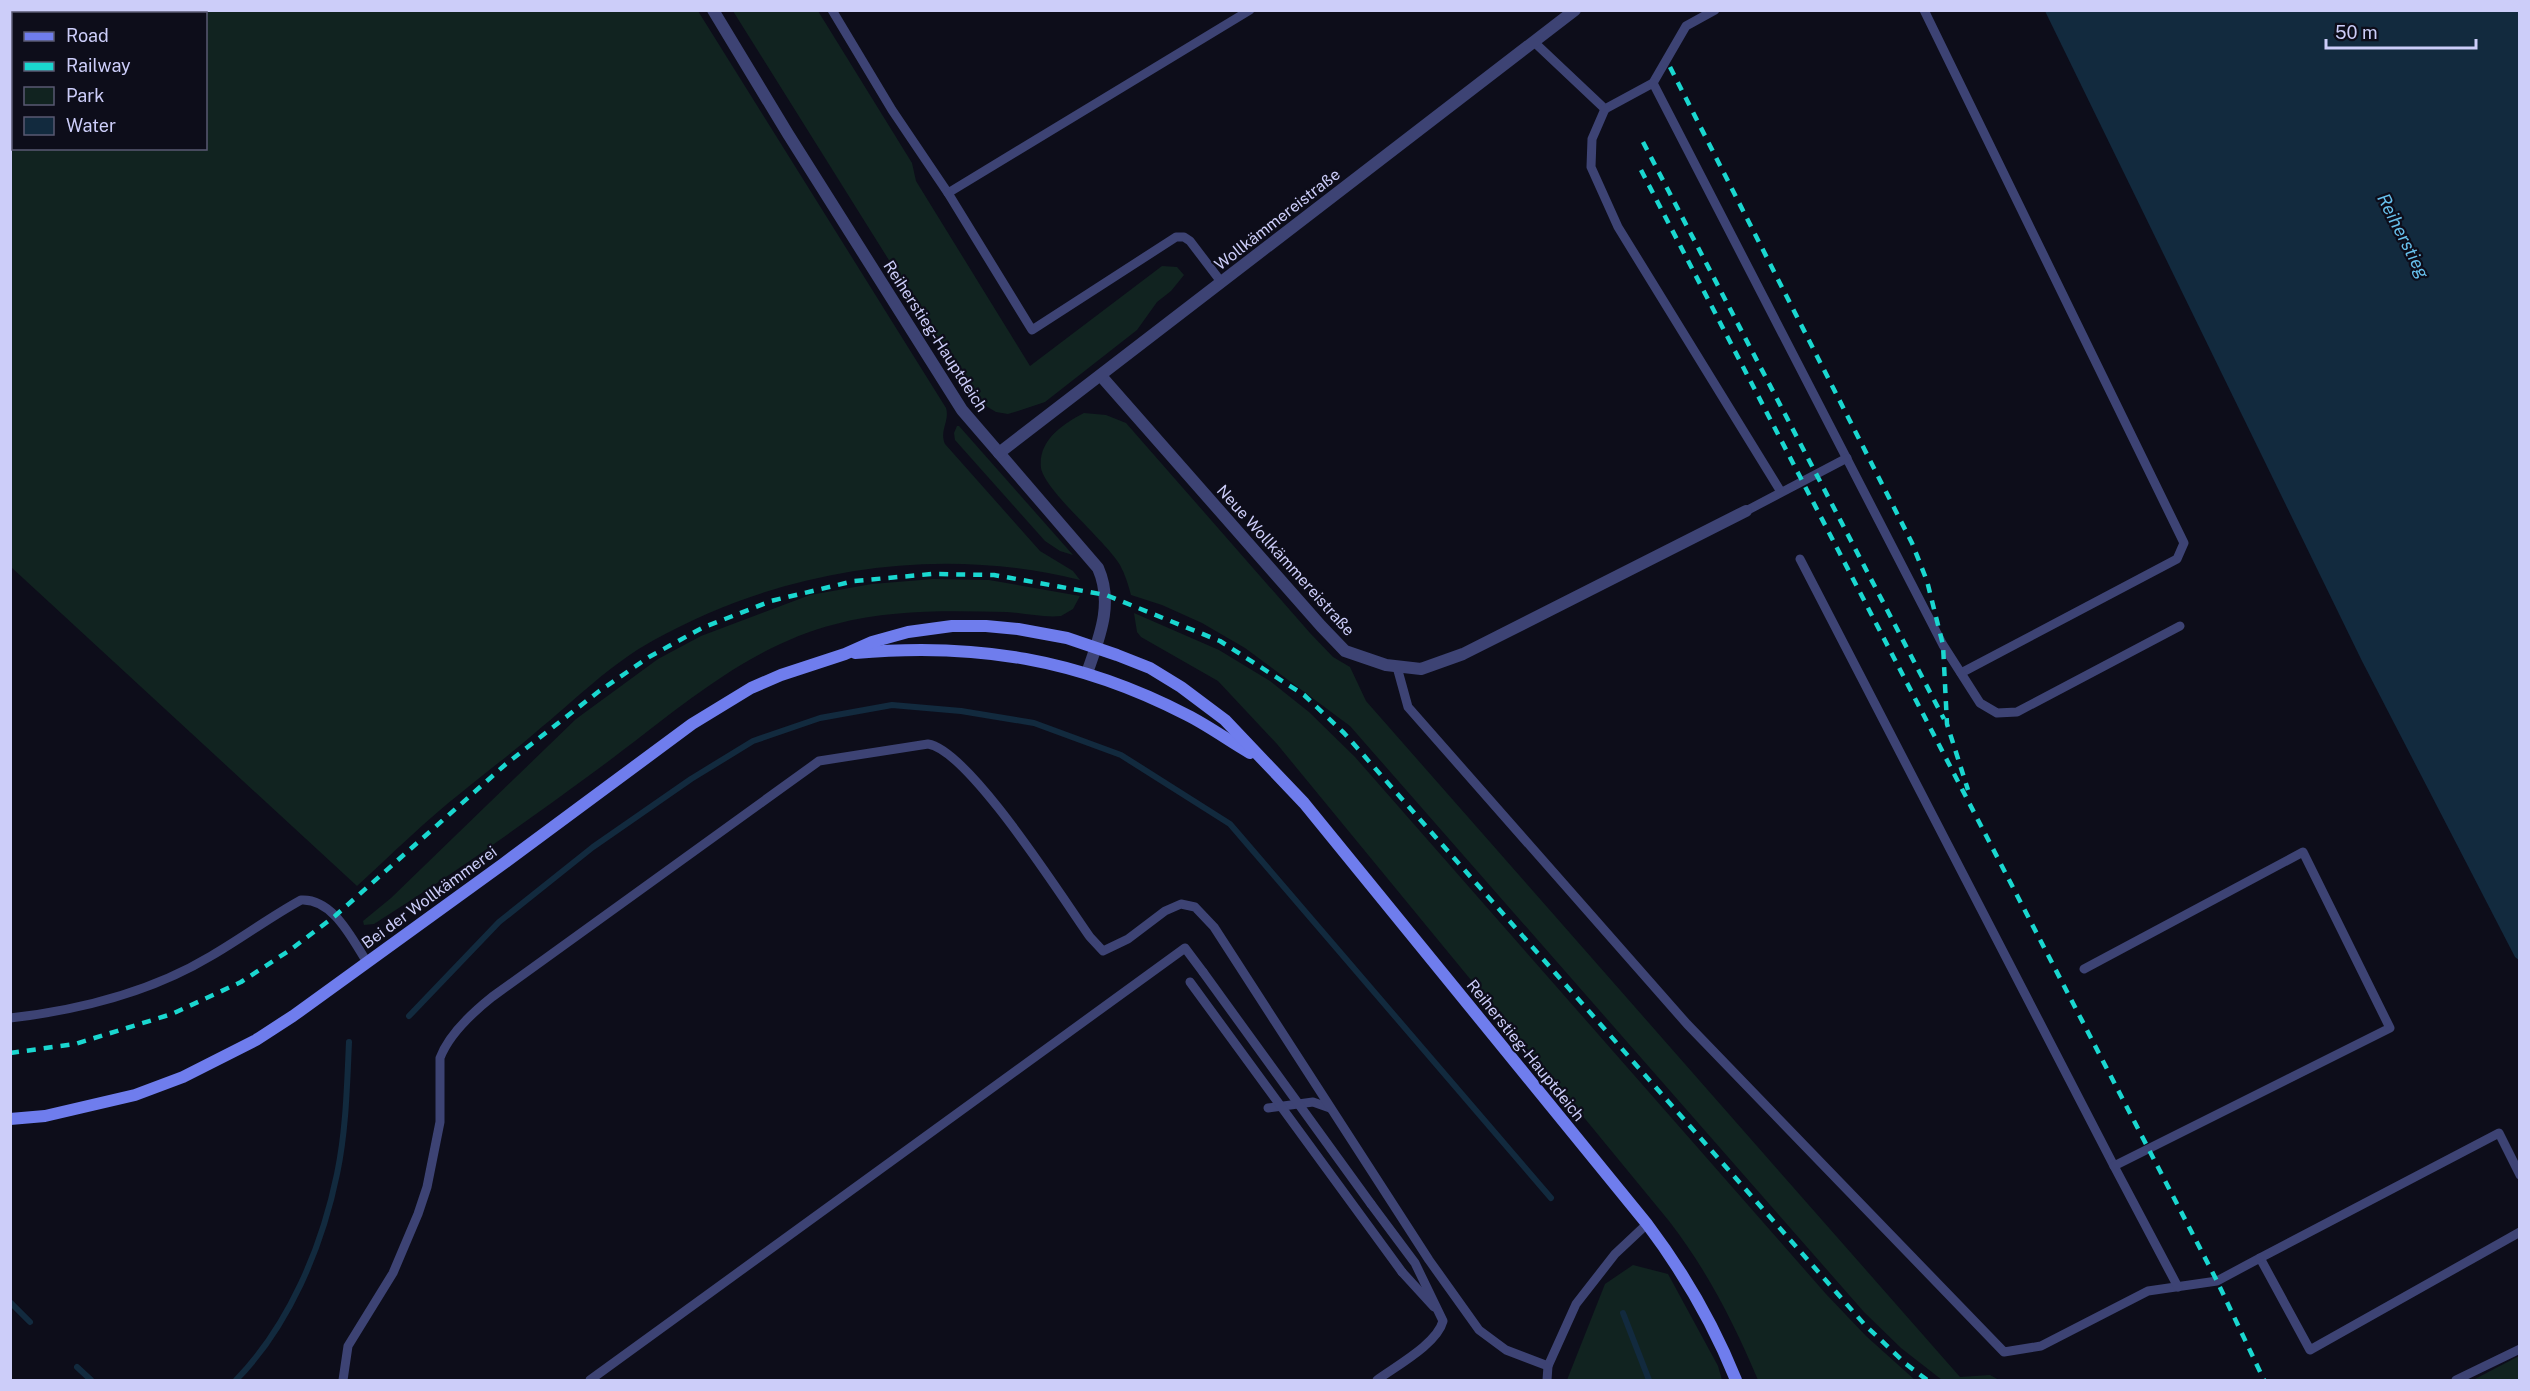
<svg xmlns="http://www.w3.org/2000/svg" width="2530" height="1391" font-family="'Public Sans',sans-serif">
<rect width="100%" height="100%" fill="#0d0d1a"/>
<g fill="#112320" fill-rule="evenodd">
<path d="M 11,10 L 698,11 L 946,408 C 950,421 939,431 945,444 L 1040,551 L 1073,571 L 1080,580 C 936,544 782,569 654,640 C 610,664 574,701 536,732 C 512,753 486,772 462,792 C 425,821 392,854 357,886 L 11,567 ZM 14,14 L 206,14 L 206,148 L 14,148 Z"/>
<path d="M 733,11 L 818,11 L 912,163 L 916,181 L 1030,366 L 1162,266 L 1177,267 L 1184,275 L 1171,291 L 1157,302 L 1137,330 L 1045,402 L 1018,411 L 1008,414 L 996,412 L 986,406 L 969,388 Z"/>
<path d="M 1084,413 L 1106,415 L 1126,423 L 1310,633 L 1333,657 L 1350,667 L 1366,701 L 1960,1377 L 1990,1375 L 1999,1380 L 1942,1380 L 1901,1348 L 1864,1312 L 1350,726 L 1245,648 L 1202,623 L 1162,605 L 1131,595 C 1128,584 1125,574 1120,565 C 1105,540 1045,491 1041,468 C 1038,440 1063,424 1084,413 Z"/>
<path d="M 957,426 L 959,426 L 1073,555 L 1060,551 L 1045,541 L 955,440 L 954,433 Z"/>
<path d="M 933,579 L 989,580 L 1080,596 L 1073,609 L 1061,616 C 1044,618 1025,613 1007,612 C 949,611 893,609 836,624 C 744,647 673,714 598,769 C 525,823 451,875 374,924 L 364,925 L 363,921 L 391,898 L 576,719 L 658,659 L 701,636 L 810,595 L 872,584 Z"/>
<path d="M 1134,613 L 1219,650 L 1270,681 L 1309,712 L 1355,757 L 1826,1294 L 1866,1336 L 1915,1380 L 1758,1380 C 1734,1323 1707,1270 1669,1221 L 1277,744 L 1218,681 L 1141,637 L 1137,632 Z"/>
<path d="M 1633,1265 L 1668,1274 L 1718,1366 L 1722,1380 L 1567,1380 L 1605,1284 Z"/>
<path d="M 2519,1356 L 2519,1380 L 2473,1380 Z"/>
</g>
<path fill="#122a3e" d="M 2517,10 L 2520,15 L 2519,960 L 2515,957 L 2362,661 L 2045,11 Z"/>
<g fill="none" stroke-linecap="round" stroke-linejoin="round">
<g stroke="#122a3e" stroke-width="6">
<path d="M 409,1016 L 499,922 L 593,847 L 691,779 L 753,741 L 820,718 L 892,705 L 961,711 L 1034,723 L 1121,755 L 1230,824 L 1551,1198"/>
<path d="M 10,1302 L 30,1322"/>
<path d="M 1623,1313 L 1649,1380"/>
<path d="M 77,1367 L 91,1380"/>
<path d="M 236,1380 C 289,1326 322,1247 337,1174 C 346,1131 347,1086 349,1042"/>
</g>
<g stroke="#3d4374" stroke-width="9">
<path d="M 832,10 L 892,110 L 948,193 L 1250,10"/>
<path d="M 1924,10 L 2184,543 L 2177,559 L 1961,673"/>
<path d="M 1534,42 L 1605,109 L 1653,83 L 1686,26 L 1715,10"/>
<path d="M 1653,83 L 1943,645 L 1980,703 L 1997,713 L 2017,712 L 2180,626"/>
<path d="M 1605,109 L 1592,139 L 1591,167 L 1618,227 L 1781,492"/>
<path d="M 948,193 L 1032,330 L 1176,237 L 1184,237 L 1190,241 L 1222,283"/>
<path d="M 1746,511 L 1847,458"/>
<path d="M 1800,559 L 2114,1166"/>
<path d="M 1397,667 L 1408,707 L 1687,1024 L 2004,1352 L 2041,1346 L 2148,1291 L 2217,1281 L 2260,1258 L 2310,1350 L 2520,1232"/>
<path d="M 2084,969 L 2303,852 L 2390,1028 L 2114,1166 L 2178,1287"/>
<path d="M 10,1018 C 80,1010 151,992 211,956 C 242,938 270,917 301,900 C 333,898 352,939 367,962"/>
<path d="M 1268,1108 L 1313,1102 L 1330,1108"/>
<path d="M 1371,1204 L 1415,1263 L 1443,1321 C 1437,1344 1396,1366 1377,1380"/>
<path d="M 2260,1258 L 2499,1133 L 2520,1175"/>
<path d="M 1402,1272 L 1434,1307"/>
<path d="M 343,1380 L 348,1346 L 393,1273 L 418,1214 L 427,1187 L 440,1122 L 440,1058 C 449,1034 472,1013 492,997 L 819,761 L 928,744 C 969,750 1063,899 1090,937 L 1103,951 L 1128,939 L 1165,911 L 1181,904 L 1195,907 L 1214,927 L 1429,1260 L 1479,1330 L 1506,1350 L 1548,1366"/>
<path d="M 590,1380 L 1185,948 L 1203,972"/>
<path d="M 1547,1380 L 1548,1366 L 1576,1304 L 1615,1254 L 1647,1224"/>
<path d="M 2456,1380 L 2520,1349"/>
</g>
<g stroke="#3d4374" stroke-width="12">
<path d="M 713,10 L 788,134 L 962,410 L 1098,568 C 1114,604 1099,638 1087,673"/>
<path d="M 1101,376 L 1321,626 L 1345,651 L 1386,665 L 1421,669 L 1463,654 L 1746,511"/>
<path d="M 999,453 L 1575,10"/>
</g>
<g stroke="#6f7ded" stroke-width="12">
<path d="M 855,653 C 975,642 1079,659 1187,715 C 1209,726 1229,741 1250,753"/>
<path d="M 10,1119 L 45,1116 L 135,1095 L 183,1077 L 256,1040 L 293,1016 L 503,864 L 692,724 L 751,688 L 781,675 L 845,654 L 872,642 L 908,632 L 952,626 L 986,626 L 1018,629 L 1067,638 L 1117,655 L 1150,668 L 1181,687 L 1225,720 L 1304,803 L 1647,1224 C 1684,1273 1713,1323 1736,1380"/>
</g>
<g stroke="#1ad7d0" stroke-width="4.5" stroke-dasharray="9 8" stroke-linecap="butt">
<path d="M 1670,67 L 1912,543 L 1927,581 L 1943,645 L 1947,724 L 1968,790"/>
<path d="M 1643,142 L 1944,719"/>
<path d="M 1641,170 L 2217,1281 L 2264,1380"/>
<path d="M 10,1053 L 75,1044 L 172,1014 L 241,982 L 290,950 L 335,916 L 506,764 L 598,692 L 649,657 L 702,628 L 771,601 L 854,581 L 932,574 L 994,575 L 1106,595 L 1220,641 L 1304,695 L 1344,733 L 1865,1325 L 1906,1364 L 1927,1380"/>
</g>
<g stroke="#3d4374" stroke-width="9">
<path d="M 1203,972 L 1371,1204"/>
<path d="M 1190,982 L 1402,1272"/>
</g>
</g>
<g text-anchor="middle" stroke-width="4.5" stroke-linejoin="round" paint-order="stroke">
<g font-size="16" fill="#cccdf9" stroke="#0d0d1a">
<text transform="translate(1277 219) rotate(-38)" y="6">Wollkämmereistraße</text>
<text transform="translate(936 336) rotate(57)" y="6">Reiherstieg-Hauptdeich</text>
<text transform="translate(1286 560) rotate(48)" y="6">Neue Wollkämmereistraße</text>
<text transform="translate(429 897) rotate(-36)" y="6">Bei der Wollkämmerei</text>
<text transform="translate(1526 1050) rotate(51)" y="6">Reiherstieg-Hauptdeich</text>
</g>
<g font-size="18" font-style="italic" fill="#67c0ec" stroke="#0d0d1a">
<text transform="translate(2403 236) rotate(63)" y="6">Reiherstieg</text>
</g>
</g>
<rect width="2530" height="1391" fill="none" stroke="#cccdf9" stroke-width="24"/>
<rect x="12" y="12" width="195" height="138" fill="#0d0d1a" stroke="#595a73" stroke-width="1.5"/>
<rect x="24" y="32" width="30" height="9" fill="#6f7ded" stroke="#595a73" stroke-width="1.5"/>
<text x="66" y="42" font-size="18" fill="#cccdf9">Road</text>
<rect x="24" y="62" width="30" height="9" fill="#1ad7d0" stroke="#595a73" stroke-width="1.5"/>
<text x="66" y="72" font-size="18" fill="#cccdf9">Railway</text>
<rect x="24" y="87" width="30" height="18" fill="#112320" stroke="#595a73" stroke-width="1.5"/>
<text x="66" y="102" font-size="18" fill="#cccdf9">Park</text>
<rect x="24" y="117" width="30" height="18" fill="#122a3e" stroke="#595a73" stroke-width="1.5"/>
<text x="66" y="132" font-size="18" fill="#cccdf9">Water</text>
<path d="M2326 39v9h150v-9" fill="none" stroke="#cccdf9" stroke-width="3"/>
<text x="2335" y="39" font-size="18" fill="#cccdf9" stroke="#0d0d1a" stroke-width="4.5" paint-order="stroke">50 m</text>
</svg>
